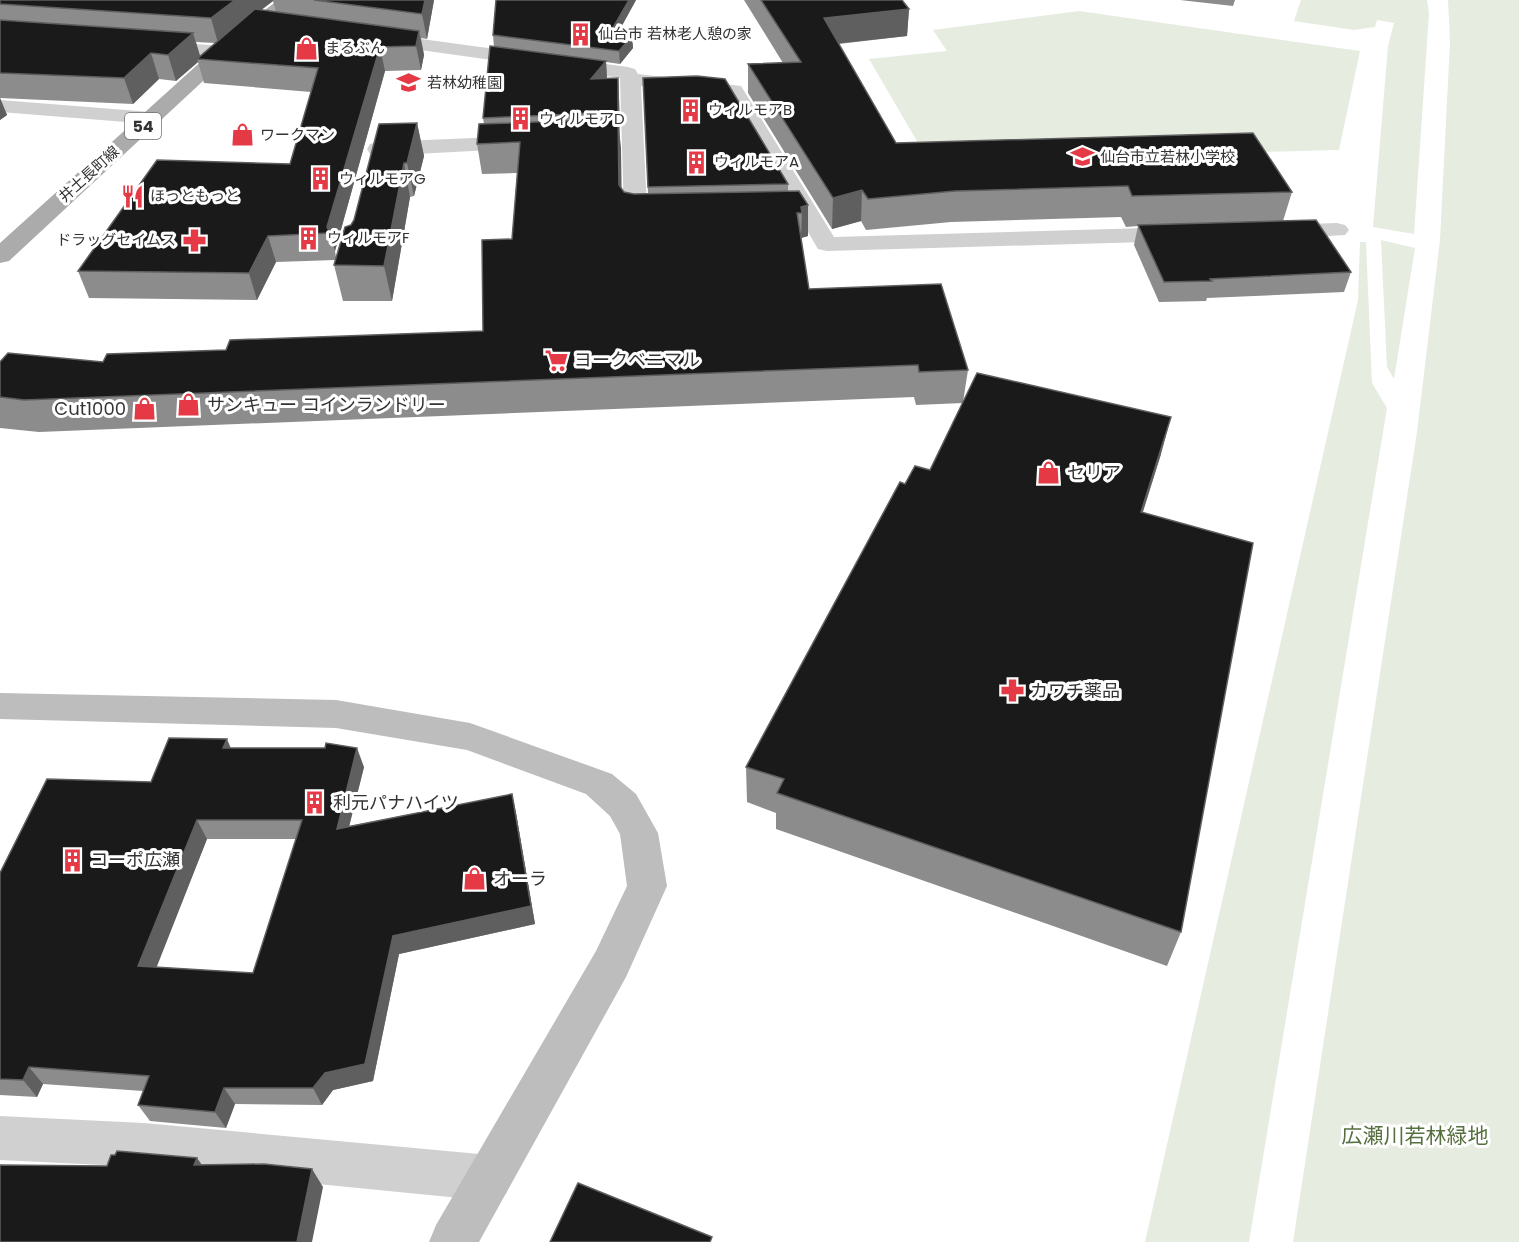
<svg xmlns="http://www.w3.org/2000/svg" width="1519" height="1242" font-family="Poppins,'Noto Sans JP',sans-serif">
<rect width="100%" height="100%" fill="#fff"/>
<g fill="#e6ecdf">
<path d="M 1301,0 L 1427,0 L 1429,13 L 1414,234 L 1373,227 L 1388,46 L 1394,23 L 1377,20 L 1375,27 L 1354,30 L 1294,21 Z"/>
<path d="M 1448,0 L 1519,0 L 1519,1242 L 1293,1242 L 1417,432 L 1440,240 L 1450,42 Z"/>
<path d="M 1079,11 L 1360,51 L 1339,150 L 928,160 L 869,59 L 947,51 L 933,30 Z"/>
<path d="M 1381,240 L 1415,248 L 1394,379 L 1387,367 Z"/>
<path d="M 1360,242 L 1366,242 L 1372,383 L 1387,408 L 1249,1242 L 1145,1242 L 1358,300 Z"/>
</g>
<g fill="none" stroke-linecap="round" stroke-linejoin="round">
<g fill="#d0d0d0" fill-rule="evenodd">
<path d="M 377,33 L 628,67 L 635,69 L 638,74 L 741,86 L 834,237 L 1181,227 L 1189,229 L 1193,234 L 1189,239 L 1181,241 L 827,251 L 818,249 L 727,95 L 641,86 L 647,209 L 665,211 L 669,216 L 665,221 C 653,224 640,224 628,221 L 624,216 L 620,78 L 370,43 L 367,39 L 370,35 Z"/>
<path d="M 153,41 L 223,46 L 233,52 L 223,58 L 146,51 L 143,47 L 146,43 Z"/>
<path d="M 0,100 L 151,112 L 158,114 L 162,118 L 158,122 L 151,124 L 0,112 Z"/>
<path d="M 522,136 L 530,138 L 533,143 L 530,148 L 378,156 L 370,154 L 367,149 L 370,144 L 378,142 Z"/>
<path d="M 1337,223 L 1345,225 L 1349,230 L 1345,235 L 1278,239 L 1270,237 L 1266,232 L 1270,227 L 1278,225 Z"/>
<path d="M 0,1116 L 144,1123 L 490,1155 L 506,1162 L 513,1178 L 506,1194 L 490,1201 L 144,1167 L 0,1160 Z"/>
</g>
<path fill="#bdbdbd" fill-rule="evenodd" d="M 0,693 L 336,700 L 470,723 L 612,774 L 636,794 L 658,833 L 667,886 L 626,977 L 479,1242 L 429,1242 L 436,1225 L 596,951 L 627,886 L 620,834 L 610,816 L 586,794 L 467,750 L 336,728 L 0,719 Z"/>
<path fill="#ababab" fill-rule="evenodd" d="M 278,0 L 298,0 L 230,56 L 9,261 L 0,263 L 0,243 L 216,48 Z"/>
</g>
<g fill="#8c8c8c" fill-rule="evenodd">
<path d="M 0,0 L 434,0 L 427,39 L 421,38 L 424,55 L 421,70 L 385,71 L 335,251 L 336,257 L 351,225 L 417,123 L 424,156 L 414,196 L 410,197 L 392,301 L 343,301 L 334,265 L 335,260 L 276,262 L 257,300 L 89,298 L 78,271 L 290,164 L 311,92 L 204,83 L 198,62 L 176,81 L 159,79 L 133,104 L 0,98 L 7,115 L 0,120 ZM 273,1 L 276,12 L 261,10 ZM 196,42 L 215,43 L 200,56 Z"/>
<path d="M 496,0 L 636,0 L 617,34 L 632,36 L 633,48 L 620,64 L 606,62 L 607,79 L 618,78 L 619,97 L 621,188 L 624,192 L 634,194 L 648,194 L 643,78 L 788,184 L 788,191 L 808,205 L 808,236 L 801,238 L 801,241 L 809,289 L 968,370 L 963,402 L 1161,454 L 1143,512 L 1181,932 L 1167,966 L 776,829 L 776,813 L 747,802 L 746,767 L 905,484 L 930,470 L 963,403 L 916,405 L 914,397 L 39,432 L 0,428 L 0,362 L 103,362 L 226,350 L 483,331 L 512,239 L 517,173 L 482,174 L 477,144 L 484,124 L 483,118 L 494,47 L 493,35 Z"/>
<path d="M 744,0 L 902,0 L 909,9 L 907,36 L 839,44 L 896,143 L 1292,192 L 1283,221 L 1351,272 L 1344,292 L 1207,298 L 1206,301 L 1159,302 L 1134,245 L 1138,226 L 1126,227 L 1121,217 L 951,222 L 866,230 L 861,221 L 832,229 L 748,93 L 748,64 L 783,63 Z"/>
<path d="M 1180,0 L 1235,0 L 1233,6 Z"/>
<path d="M 231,748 L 364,767 L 349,826 L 512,794 L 516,813 L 535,924 L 399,954 L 373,1081 L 333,1090 L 322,1105 L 235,1104 L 226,1128 L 150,1121 L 138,1105 L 143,1091 L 43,1084 L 37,1097 L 0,1095 L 0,873 L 151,782 ZM 207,839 L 296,839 L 253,973 L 156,967 Z"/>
</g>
<g fill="#5f5f5f">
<path d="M 235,0 L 273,0 L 273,1 L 218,43 L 211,18 Z"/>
<path d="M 425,0 L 434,0 L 427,39 L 422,14 Z"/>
<path d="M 629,0 L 636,0 L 611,46 L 610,33 Z"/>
<path d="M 909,9 L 907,36 L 823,45 L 824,18 Z"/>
<path d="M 419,31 L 424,55 L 421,70 L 416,46 Z"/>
<path d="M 193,33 L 201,59 L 197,59 L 198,62 L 176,81 L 168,55 Z"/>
<path d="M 632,36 L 633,48 L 620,64 L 619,51 Z"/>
<path d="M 380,47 L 385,71 L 335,251 L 330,233 L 327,227 Z"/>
<path d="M 151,53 L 159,79 L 133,104 L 124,78 Z"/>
<path d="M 606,61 L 607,79 L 591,79 Z"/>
<path d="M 618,78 L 619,97 L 620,131 L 618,112 Z"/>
<path d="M 0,98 L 7,115 L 0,120 Z"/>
<path d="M 618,119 L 621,148 L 622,216 L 619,185 Z"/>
<path d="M 417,123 L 424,156 L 414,196 L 407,163 Z"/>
<path d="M 404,163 L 410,197 L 392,301 L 384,266 Z"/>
<path d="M 862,190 L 861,221 L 832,229 L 833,198 Z"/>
<path d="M 808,205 L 808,236 L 801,238 L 802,213 L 801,207 Z"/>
<path d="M 268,236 L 276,262 L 257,300 L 249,273 Z"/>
<path d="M 1171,417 L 1161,454 L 1131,549 L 1141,512 Z"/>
<path d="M 227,739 L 235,758 L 223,748 Z"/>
<path d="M 357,748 L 364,767 L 344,847 L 337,829 Z"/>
<path d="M 512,794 L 516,813 L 535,924 L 399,954 L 373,1081 L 333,1090 L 322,1105 L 313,1088 L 393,936 Z"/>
<path d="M 197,820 L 207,839 L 150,984 L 138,966 Z"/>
<path d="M 29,1067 L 43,1084 L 37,1097 L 23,1080 Z"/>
<path d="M 224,1088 L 235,1104 L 226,1128 L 215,1112 Z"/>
<path d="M 197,1158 L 210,1176 L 194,1165 Z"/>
<path d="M 312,1169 L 323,1187 L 312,1242 L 297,1242 Z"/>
</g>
<g fill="#1a1a1a" stroke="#5f5f5f" stroke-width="1.5" fill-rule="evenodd">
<path d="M 0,0 L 235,0 L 211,18 L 0,4 Z"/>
<path d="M 314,0 L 425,0 L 422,14 Z"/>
<path d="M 496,0 L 629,0 L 610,33 L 632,36 L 619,51 L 493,35 Z"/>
<path d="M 761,0 L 902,0 L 909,9 L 824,18 L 896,143 L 1253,133 L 1292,192 L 1132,196 L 1128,186 L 955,191 L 868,199 L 862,190 L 833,198 L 748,64 L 801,62 Z"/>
<path d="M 255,9 L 419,31 L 416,46 L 380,47 L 327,227 L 330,233 L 268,236 L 249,273 L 78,271 L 157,160 L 290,164 L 318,68 L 197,59 Z"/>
<path d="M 0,20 L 193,33 L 168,55 L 151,53 L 124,78 L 0,73 Z"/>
<path d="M 490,46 L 606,61 L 591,79 L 618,78 L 618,112 L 483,118 Z"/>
<path d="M 697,76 L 725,79 L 788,184 L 648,187 L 643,78 Z"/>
<path d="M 618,119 L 619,185 L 624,192 L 634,194 L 799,191 L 808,205 L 801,207 L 802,213 L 797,213 L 809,289 L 941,284 L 968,370 L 919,372 L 918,365 L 24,400 L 0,397 L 0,362 L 8,353 L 103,362 L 107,354 L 226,350 L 230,340 L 483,331 L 482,240 L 512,239 L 520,142 L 477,144 L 479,124 Z"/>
<path d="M 417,123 L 407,163 L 404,163 L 384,266 L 334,265 L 345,227 L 351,225 L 354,220 L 379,124 Z"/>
<path d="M 1316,220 L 1351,272 L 1210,279 L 1212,281 L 1164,282 L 1138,225 Z"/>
<path d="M 977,373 L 1171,417 L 1141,512 L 1253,543 L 1181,932 L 777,793 L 784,779 L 746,767 L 900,482 L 905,484 L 915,466 L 930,470 Z"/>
<path d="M 169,738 L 227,739 L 223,748 L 325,748 L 326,743 L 357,748 L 337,829 L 512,794 L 531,906 L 393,936 L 365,1064 L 325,1073 L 313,1088 L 224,1088 L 215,1112 L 138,1105 L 149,1076 L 29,1067 L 23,1080 L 0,1079 L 0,873 L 47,779 L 151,782 ZM 197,820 L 302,820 L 253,973 L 138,966 Z"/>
<path d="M 117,1151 L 197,1158 L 194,1165 L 264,1164 L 312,1169 L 297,1242 L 0,1242 L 0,1165 L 107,1166 L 111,1155 L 115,1155 Z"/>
<path d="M 578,1183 L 712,1237 L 710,1242 L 550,1242 Z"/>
</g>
<defs>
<symbol id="building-bare" viewBox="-9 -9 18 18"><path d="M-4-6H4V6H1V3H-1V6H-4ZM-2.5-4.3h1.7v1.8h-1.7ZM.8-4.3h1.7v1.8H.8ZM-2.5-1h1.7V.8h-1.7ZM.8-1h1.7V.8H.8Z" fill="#e63946" stroke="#fff" stroke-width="2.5" paint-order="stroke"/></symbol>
<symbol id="shop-bare" viewBox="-9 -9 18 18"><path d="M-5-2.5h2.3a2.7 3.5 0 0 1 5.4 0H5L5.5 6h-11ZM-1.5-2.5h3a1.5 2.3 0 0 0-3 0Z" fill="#e63946" stroke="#fff" stroke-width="2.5" paint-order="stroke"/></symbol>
<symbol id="school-bare" viewBox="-9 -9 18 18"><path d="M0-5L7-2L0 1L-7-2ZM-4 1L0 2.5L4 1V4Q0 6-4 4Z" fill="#e63946" stroke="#fff" stroke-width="2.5" paint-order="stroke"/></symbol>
<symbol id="restaurant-bare" viewBox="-9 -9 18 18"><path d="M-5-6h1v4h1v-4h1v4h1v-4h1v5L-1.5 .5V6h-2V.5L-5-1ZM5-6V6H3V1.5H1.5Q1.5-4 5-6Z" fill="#e63946" stroke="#fff" stroke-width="2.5" paint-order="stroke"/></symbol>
<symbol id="pharmacy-bare" viewBox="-9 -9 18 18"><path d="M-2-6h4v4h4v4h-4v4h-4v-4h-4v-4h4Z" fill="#e63946" stroke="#fff" stroke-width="2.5" paint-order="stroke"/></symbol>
<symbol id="supermarket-bare" viewBox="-9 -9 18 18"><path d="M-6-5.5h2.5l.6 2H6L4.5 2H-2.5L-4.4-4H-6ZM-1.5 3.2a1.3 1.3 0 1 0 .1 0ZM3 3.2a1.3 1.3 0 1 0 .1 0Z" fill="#e63946" stroke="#fff" stroke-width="2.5" paint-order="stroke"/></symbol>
</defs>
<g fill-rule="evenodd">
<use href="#building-bare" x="564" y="18" width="33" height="33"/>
<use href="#shop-bare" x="290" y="32" width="33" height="33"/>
<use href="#school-bare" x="392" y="66" width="33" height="33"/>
<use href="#building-bare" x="674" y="94" width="33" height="33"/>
<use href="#building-bare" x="504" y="102" width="33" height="33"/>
<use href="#shop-bare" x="226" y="118" width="33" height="33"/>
<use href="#school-bare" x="1066" y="140" width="33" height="33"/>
<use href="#building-bare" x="680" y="146" width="33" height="33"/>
<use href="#building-bare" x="304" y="162" width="33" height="33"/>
<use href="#restaurant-bare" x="116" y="180" width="33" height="33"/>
<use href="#building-bare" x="292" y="222" width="33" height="33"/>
<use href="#pharmacy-bare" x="178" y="224" width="33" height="33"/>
<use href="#supermarket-bare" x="540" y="344" width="33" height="33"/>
<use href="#shop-bare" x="172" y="388" width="33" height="33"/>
<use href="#shop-bare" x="128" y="392" width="33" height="33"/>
<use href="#shop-bare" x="1032" y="456" width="33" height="33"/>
<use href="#pharmacy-bare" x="996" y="674" width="33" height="33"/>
<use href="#building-bare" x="298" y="786" width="33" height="33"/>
<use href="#building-bare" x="56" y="844" width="33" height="33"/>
<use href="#shop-bare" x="458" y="862" width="33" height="33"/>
</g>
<g text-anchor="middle" stroke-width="6" stroke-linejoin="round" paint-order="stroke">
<g font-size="15" fill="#333" stroke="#fff" text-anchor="start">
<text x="598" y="39">仙台市 若林老人憩の家</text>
<text x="325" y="53">まるぶん</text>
<text x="427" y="88">若林幼稚園</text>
<text x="708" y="115">ウィルモアB</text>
<text x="539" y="124">ウィルモアD</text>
<text x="260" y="140">ワークマン</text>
<text x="1100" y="162">仙台市立若林小学校</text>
<text x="714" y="167">ウィルモアA</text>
<text x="339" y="184">ウィルモアG</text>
<text x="150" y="201">ほっともっと</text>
<text x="327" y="243">ウィルモアF</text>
<text x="176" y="245" text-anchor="end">ドラッグセイムス</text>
</g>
<g font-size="15" fill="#333" stroke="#fff">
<text transform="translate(89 174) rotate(-42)" y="5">井土長町線</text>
</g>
<rect fill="#fff" stroke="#707070" stroke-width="1.5" x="125" y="113" width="36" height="26" rx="4.5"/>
<g font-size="16" font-weight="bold" fill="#333">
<text x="143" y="132">54</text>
</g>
<g font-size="18" fill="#333" stroke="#fff" text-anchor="start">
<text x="574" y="366">ヨークベニマル</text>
<text x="207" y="411">サンキュー コインランドリー</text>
<text x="126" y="415" text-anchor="end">Cut1000</text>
<text x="1067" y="479">セリア</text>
<text x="1030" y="697">カワチ薬品</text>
<text x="333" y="809">利元パナハイツ</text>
<text x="90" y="866">コーポ広瀬</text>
<text x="493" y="885">オーラ</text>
</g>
<g font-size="21" fill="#56703f" stroke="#fff">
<text x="1415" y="1143">広瀬川若林緑地</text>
</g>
</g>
</svg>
